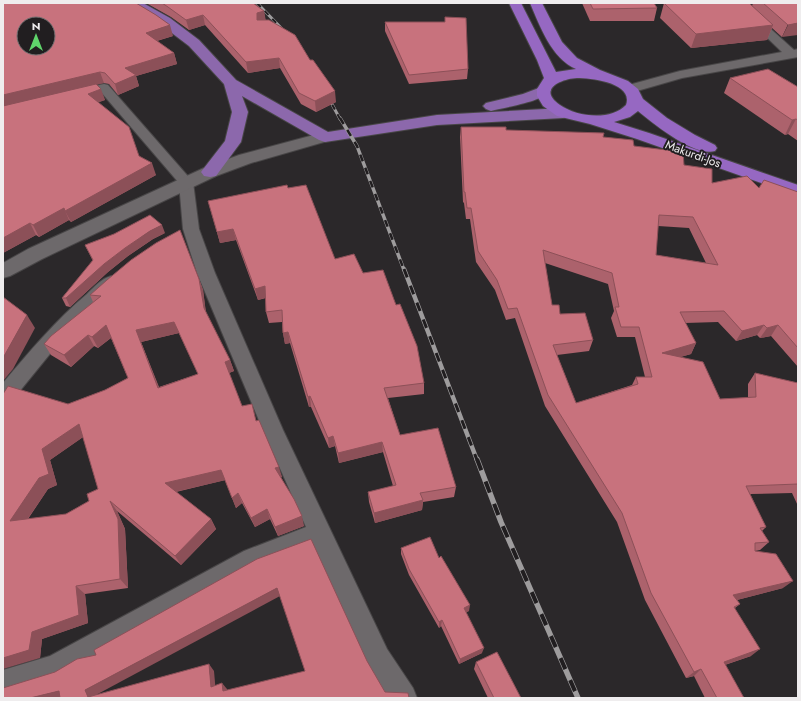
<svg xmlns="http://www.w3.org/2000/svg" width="801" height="701" font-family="Jost,sans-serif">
<rect width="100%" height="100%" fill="#2b282a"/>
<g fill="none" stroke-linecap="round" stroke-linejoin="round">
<defs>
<g id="minor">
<path d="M 731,3 L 742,3 L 794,50 L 798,49 L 798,57 L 682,78 L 630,93 L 625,92 L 624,89 L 625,86 L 680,71 L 782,52 Z"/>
<path d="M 104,84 L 108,85 L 193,182 L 199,229 L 215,273 L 283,430 L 387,649 L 413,688 L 417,698 L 387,698 L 369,667 L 314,546 L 260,567 L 64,677 L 3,696 L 3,670 L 50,656 L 244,551 L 306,527 L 263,430 L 197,273 L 183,229 L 179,183 L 101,92 L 76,98 L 71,97 L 70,94 L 71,91 Z"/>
<path d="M 111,276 L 117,278 L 120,282 L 117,286 L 91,310 L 58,344 L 10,403 L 3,405 L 3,383 C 29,352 56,320 87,294 C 94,287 101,279 111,276 Z"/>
</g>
<path id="secondary" d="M 325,132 L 331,134 L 333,137 L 331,140 L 251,163 L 216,176 L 42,259 L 10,276 L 3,278 L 3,263 L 28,249 L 204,168 L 239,155 Z"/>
<g id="primary">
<path d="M 128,3 L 143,3 L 170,18 L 199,40 L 236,80 L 328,132 L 437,115 L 563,108 L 568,110 L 571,113 L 568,116 L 563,118 L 437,125 L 325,142 L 319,140 L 242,96 L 248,112 L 241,142 L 216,176 L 210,177 L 204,176 L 201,172 L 225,141 L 232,112 L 224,84 L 189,46 L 160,24 L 130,6 Z"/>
<path d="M 544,86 L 549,87 L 551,90 C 543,102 505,107 491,111 L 486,109 L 483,106 L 486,103 L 523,94 Z"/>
</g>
<path id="trunk" d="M 509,3 L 521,3 L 556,72 L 576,69 C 551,58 540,26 530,3 L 542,3 L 562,42 L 577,58 L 600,70 L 628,81 L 638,89 L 643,99 L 667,118 L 695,135 L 715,145 L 717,148 L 715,151 C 694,157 654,124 638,111 L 630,117 L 614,122 L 649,133 L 798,185 L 798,196 L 637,139 L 590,124 L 557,116 L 543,106 L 537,96 L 537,89 L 544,78 L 537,60 ZM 577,78 C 592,78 634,83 626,105 C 611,121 577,117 560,105 C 537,89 561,79 577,78 Z"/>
</defs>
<use href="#minor" stroke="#484647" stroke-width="2"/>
<use href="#secondary" stroke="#484647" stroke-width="2"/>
<use href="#primary" stroke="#484647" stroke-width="2"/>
<use href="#trunk" stroke="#484647" stroke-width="2"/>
<use href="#minor" fill="#6d696b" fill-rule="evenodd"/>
<use href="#secondary" fill="#6d696b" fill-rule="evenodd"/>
<use href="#primary" fill="#8c68ac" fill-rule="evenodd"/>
<use href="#trunk" fill="#9668c2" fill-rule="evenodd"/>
<defs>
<g id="rail-far3">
<path d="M 257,3 L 285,32"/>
<path d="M 327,95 L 340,119"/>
</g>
<path id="rail-far2" d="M 340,118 L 357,146 L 404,270"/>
<path id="rail-far1" d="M 404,269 L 477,460"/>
<path id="rail" d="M 477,459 L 501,522 L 578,698"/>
</defs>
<use href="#rail-far3" stroke="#9e9c9d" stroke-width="3"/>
<use href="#rail-far2" stroke="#9e9c9d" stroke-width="3.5"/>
<use href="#rail-far1" stroke="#9e9c9d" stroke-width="4.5"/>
<use href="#rail" stroke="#9e9c9d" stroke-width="5.5"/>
<use href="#rail-far3" stroke="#211e20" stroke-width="2" stroke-dasharray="5.5" stroke-linecap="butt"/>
<use href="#rail-far2" stroke="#211e20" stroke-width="2.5" stroke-dasharray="7" stroke-linecap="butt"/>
<use href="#rail-far1" stroke="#211e20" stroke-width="3" stroke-dasharray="9" stroke-linecap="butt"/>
<use href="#rail" stroke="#211e20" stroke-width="4" stroke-dasharray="12" stroke-linecap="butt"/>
</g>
<g fill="#ac626c" fill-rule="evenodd">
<path d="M 3,3 L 173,36 L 157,41 L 174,53 L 177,64 L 136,76 L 139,86 L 118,95 L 109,84 L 104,83 L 97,84 L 105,100 L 98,102 L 139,156 L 156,175 L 71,222 L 69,220 L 39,237 L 36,235 L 3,253 Z"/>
<path d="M 146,3 L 253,3 L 264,11 L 265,20 L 310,60 L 336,102 L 316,112 L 301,104 L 280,68 L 248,73 L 205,25 L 189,30 L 171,17 Z"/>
<path d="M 582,3 L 654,3 L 657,8 L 654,21 L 590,21 Z"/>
<path d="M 664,3 L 752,6 L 753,3 L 798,3 L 782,37 L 772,28 L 767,40 L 691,48 L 660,18 Z"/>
<path d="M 385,22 L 445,22 L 468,69 L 467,79 L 409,84 L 385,31 Z"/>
<path d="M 730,78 L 798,87 L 798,141 L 788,134 L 785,135 L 724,93 Z"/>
<path d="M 461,127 L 603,137 L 634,146 L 684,165 L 712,183 L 798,192 L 798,367 L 771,336 L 760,338 L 757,335 L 736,341 L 718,322 L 685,323 L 696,343 L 691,354 L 680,357 L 720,399 L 748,398 L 748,384 L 755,373 L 798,383 L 798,506 L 792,493 L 750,494 L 766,527 L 762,531 L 769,542 L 760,550 L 755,551 L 783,588 L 737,600 L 740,604 L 735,608 L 751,656 L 725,665 L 744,698 L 705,698 L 694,676 L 686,678 L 645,600 L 617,522 L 545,406 L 515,318 L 506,320 L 495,290 L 476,262 L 470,219 L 466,219 L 464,203 L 463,202 L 460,137 ZM 658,226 L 689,228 L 706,263 L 656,255 ZM 545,263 L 608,284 L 614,311 L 611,318 L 617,337 L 635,337 L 645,377 L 636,377 L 632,385 L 576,403 L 557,355 L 589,351 L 593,340 L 560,314 L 552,305 Z"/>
<path d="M 288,188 L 335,259 L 363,273 L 424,383 L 424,394 L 388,398 L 400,435 L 456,487 L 454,497 L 423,502 L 422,510 L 375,523 L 369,502 L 368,492 L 393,486 L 383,452 L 339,463 L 335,446 L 329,448 L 311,407 L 309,407 L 290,343 L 285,344 L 283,333 L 282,322 L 269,323 L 266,312 L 266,298 L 258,300 L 236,240 L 220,243 L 208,201 Z"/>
<path d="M 165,233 L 153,239 L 128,256 L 108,272 L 70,307 L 66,306 L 62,298 L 93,261 L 85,245 Z"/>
<path d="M 199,279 L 203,290 L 206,314 L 230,360 L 234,371 L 229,373 L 242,406 L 257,421 L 282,477 L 281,477 L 304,526 L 278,536 L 270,519 L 255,527 L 242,503 L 236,508 L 225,480 L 176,492 L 211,519 L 216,529 L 181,565 L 117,511 L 125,529 L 128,588 L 85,594 L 88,623 L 42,639 L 40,658 L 3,394 L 68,404 L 105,390 L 128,378 L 111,338 L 98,348 L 94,346 L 71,367 L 51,355 L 44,344 L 93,302 L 90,295 ZM 179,333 L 198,374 L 159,387 L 141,342 ZM 83,437 L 98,489 L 89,501 L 66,514 L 28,519 L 48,489 L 57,485 L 50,460 Z"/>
<path d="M 401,548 L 439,558 L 469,611 L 466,612 L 482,653 L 459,664 L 441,626 L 439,628 L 409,575 L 401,554 Z"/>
<path d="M 476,662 L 521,698 L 488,698 L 474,669 Z"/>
</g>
<g fill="#8c5058">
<path d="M 264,11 L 266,21 L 257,20 L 257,13 Z"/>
<path d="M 203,15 L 205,25 L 189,30 L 186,20 Z"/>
<path d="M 798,23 L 798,35 L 782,37 L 788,25 Z"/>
<path d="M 170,25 L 173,36 L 149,43 L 146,33 Z"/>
<path d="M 773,25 L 767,40 L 691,48 L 696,34 Z"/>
<path d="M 174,53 L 177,64 L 136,76 L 139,86 L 118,95 L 115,84 L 125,68 Z"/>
<path d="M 279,58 L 280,68 L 248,73 L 246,62 Z"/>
<path d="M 100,72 L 104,83 L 3,107 L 3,95 Z"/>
<path d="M 101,89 L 105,100 L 92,105 L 88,94 Z"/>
<path d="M 335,91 L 336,102 L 316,112 L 315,101 Z"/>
<path d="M 796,119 L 788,134 L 785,135 L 792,120 Z"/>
<path d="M 152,163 L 156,175 L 71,222 L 65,211 Z"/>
<path d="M 64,208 L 69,220 L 39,237 L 33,225 Z"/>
<path d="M 30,223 L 36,235 L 3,253 L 3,238 Z"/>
<path d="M 162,225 L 165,233 L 153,239 L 128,256 L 108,272 L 70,307 L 66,298 L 104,264 L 125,248 L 150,231 Z"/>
<path d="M 233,229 L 236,240 L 220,243 L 217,232 Z"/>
<path d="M 199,279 L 203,290 L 207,320 L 204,308 Z"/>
<path d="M 265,286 L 268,297 L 258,300 L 255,289 Z"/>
<path d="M 27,315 L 35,328 L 13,369 L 3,381 L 3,358 Z"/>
<path d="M 174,322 L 179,333 L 141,342 L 163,399 L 158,388 L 136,330 Z"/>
<path d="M 106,325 L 112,337 L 98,348 L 92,337 Z"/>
<path d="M 764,325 L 757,335 L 736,341 L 742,331 Z"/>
<path d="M 778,325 L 771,336 L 760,338 L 767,328 Z"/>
<path d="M 288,332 L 290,343 L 285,344 L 283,333 Z"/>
<path d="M 88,335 L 94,346 L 71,367 L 64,355 Z"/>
<path d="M 696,343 L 691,354 L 657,364 L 662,353 Z"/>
<path d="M 230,360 L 234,371 L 229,373 L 225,362 Z"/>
<path d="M 310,396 L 311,407 L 309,407 L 308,397 Z"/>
<path d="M 79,424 L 86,435 L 50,460 L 57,485 L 48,489 L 20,530 L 10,521 L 42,449 Z"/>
<path d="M 333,436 L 335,446 L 329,448 L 328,438 Z"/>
<path d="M 382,442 L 383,452 L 339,463 L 338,453 Z"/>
<path d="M 279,467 L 282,477 L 278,478 L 275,468 Z"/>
<path d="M 221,470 L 226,480 L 170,493 L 165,483 Z"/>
<path d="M 238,493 L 242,503 L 236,508 L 232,498 Z"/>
<path d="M 423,500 L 422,510 L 375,523 L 374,513 Z"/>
<path d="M 110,501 L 117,511 L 125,529 L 128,588 L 120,579 Z"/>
<path d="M 267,509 L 270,519 L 255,527 L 251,518 Z"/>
<path d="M 302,516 L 304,526 L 278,536 L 275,527 Z"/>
<path d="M 211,519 L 216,529 L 181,565 L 175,556 Z"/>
<path d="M 793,581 L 783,588 L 725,603 L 733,595 Z"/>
<path d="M 76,586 L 85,594 L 88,623 L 42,639 L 40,658 L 3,669 L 3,658 L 32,632 Z"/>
<path d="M 277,588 L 280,596 L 94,696 L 88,697 L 85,690 Z"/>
<path d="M 470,605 L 469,611 L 463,614 L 464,608 Z"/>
<path d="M 442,620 L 441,626 L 439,628 L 439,622 Z"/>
<path d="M 484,648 L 482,653 L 459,664 L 460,659 Z"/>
<path d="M 760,649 L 751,656 L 715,668 L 724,662 Z"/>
<path d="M 209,664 L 214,671 L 216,694 L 211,687 Z"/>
<path d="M 701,669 L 694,676 L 686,678 L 694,672 Z"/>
<path d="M 222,683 L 227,689 L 228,697 L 223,691 Z"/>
<path d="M 59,691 L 68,698 L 30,698 Z"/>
</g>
<g fill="#c8727d" stroke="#8c5058" fill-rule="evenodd">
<path d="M 3,3 L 136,3 L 156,15 L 170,25 L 146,33 L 174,53 L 125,68 L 136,75 L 115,84 L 105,73 L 100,72 L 3,95 ZM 24,24 L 48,24 L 48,48 L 24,48 Z"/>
<path d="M 162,3 L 253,3 L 264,11 L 257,13 L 257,20 L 269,20 L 295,35 L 310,60 L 313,60 L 335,91 L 315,101 L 299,93 L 279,58 L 246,62 L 203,15 L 186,20 L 168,7 Z"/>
<path d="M 590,3 L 654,3 L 657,8 L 593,9 Z"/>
<path d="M 664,3 L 749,3 L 773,25 L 696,34 Z"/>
<path d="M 763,3 L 798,3 L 798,23 L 788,25 Z"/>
<path d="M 445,17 L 466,18 L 468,69 L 409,75 L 385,22 L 445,22 Z"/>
<path d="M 768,69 L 798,87 L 798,120 L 796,119 L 792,120 L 730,78 Z"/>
<path d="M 96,84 L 101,89 L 88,94 L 129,127 L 139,156 L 152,163 L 65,211 L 64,208 L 33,225 L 30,223 L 3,238 L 3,106 Z"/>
<path d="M 461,127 L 506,127 L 506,130 L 604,133 L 603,137 L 633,140 L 634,146 L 683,152 L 684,165 L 712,169 L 712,183 L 747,176 L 759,188 L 764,180 L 798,192 L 798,348 L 778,325 L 767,328 L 764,325 L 742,331 L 724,311 L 680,312 L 696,343 L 662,353 L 703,362 L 720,399 L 756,397 L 755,373 L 798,383 L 798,484 L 746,486 L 766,527 L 760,528 L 769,542 L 755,543 L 755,551 L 776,554 L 793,581 L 733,595 L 740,604 L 734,607 L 760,649 L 724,662 L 744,698 L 717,698 L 701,669 L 694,672 L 651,593 L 622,513 L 548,395 L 517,308 L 508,309 L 497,280 L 478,251 L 471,208 L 467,208 L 465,192 L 464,192 ZM 659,215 L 693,217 L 718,265 L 656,255 ZM 543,250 L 612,273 L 619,307 L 615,307 L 621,327 L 639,327 L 652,377 L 636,377 L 638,384 L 576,403 L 553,345 L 593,340 L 585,313 L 560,314 L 559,305 L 552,305 Z"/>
<path d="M 287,185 L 288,188 L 306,185 L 335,259 L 354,254 L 363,273 L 383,270 L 396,305 L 400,304 L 417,346 L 424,383 L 384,388 L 400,435 L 438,428 L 456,487 L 420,493 L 423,500 L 374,513 L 368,492 L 396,485 L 382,442 L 338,453 L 333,436 L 328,438 L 310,396 L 308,397 L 288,332 L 283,333 L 282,310 L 266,312 L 265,286 L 255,289 L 233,229 L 217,232 L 208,201 Z"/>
<path d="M 150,215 L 162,225 L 150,231 L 125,248 L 104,264 L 66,298 L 62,298 L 93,260 L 85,245 L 114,234 Z"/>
<path d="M 180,230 L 199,279 L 204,308 L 230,360 L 225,362 L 242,406 L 252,404 L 256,421 L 259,420 L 279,467 L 275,468 L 294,499 L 302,516 L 275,527 L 267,509 L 251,518 L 238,493 L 232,498 L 221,470 L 165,483 L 211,519 L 175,556 L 110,501 L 118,519 L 120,579 L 76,586 L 79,615 L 32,632 L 29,650 L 3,658 L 3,394 L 8,386 L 68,404 L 105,390 L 128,378 L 106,325 L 92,337 L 88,335 L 64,355 L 44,344 L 51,336 L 101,296 L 90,295 L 107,280 L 131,260 L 156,243 ZM 174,322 L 198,374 L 158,388 L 136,330 ZM 79,424 L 98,489 L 87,494 L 89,501 L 66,514 L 10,521 L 39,478 L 49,474 L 42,449 Z"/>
<path d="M 3,297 L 27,315 L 3,358 Z"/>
<path d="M 430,537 L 439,558 L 441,556 L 470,605 L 464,608 L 484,648 L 460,659 L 442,620 L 439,622 L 409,569 L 401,548 Z"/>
<path d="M 311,539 L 367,661 L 385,692 L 408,693 L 409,698 L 60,698 L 59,691 L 30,698 L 3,698 L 3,688 L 55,672 L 77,659 L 96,655 L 94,650 L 257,559 ZM 277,588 L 305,671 L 223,691 L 222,683 L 211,687 L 209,664 L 88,697 L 85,690 Z"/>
<path d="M 497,652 L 521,698 L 494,698 L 476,662 Z"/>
</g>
<g text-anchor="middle" stroke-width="4" stroke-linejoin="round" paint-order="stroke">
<g font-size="12" fill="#efedee" stroke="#211e20">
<text transform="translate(693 154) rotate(20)" y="4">Makurdi-Jos</text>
</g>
</g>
<rect width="801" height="701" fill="none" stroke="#efedee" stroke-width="8"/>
<g transform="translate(36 36)"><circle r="19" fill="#211e20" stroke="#737172"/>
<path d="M0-3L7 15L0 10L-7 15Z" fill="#5fd56b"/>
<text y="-6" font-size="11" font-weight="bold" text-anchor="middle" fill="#efedee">N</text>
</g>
</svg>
